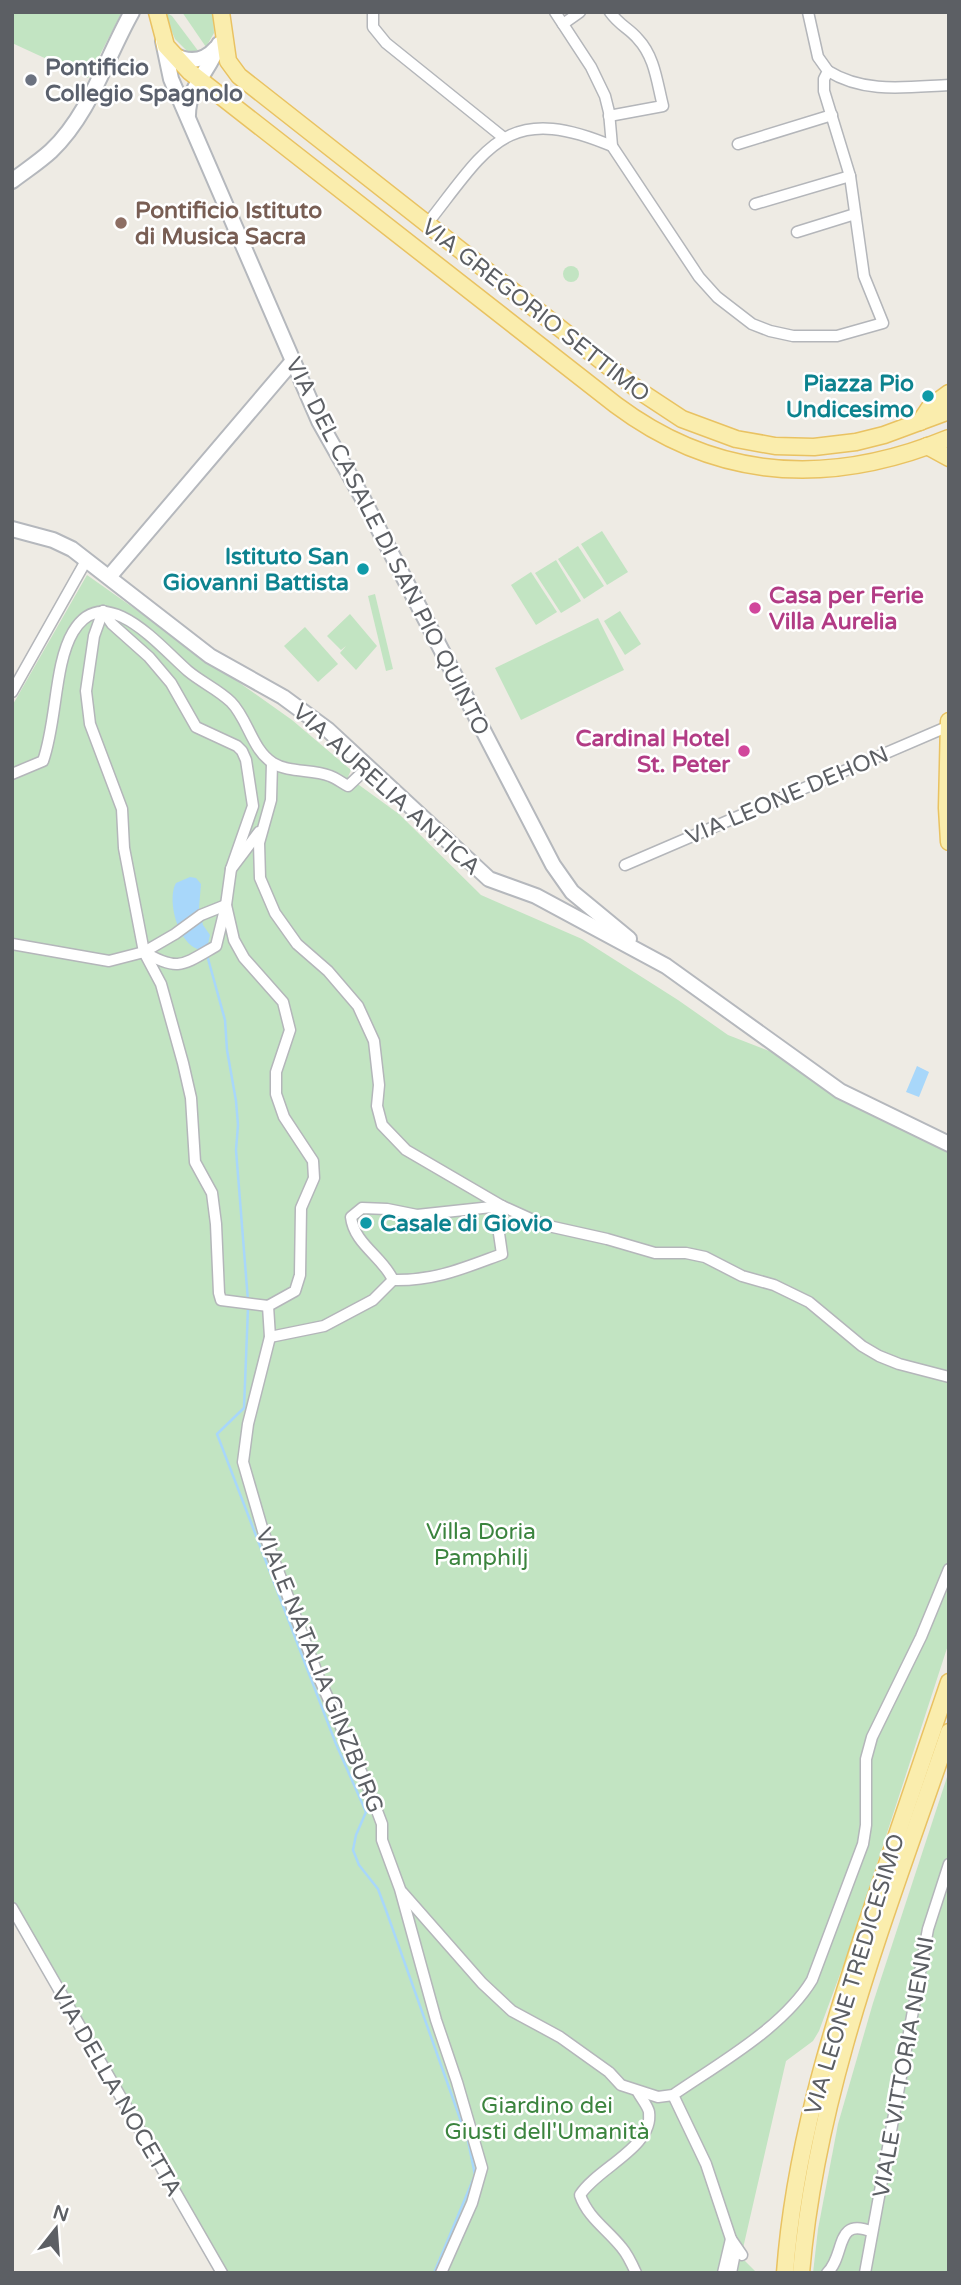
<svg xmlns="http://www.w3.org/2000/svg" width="961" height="2285" font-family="'Varela Round',sans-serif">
<rect width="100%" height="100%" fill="#eeebe4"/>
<g fill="#c2e4c2">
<path d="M 12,12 L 122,12 L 88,78 L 12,43 Z"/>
<path d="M 182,12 L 213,12 L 214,33 L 206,47 Z"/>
<path d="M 167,13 L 172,16 L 199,52 L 189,53 L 175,39 L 165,15 Z"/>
<circle cx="571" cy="274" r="8"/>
<path d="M 602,531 L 628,572 L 607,585 L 581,544 Z"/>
<path d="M 578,546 L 604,586 L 584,599 L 558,559 Z"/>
<path d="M 556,560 L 581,601 L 561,613 L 535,573 Z"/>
<path d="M 531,572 L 557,612 L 536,625 L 511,585 Z"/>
<path d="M 87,575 L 292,720 L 351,770 L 348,777 L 399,814 L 481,895 L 582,939 L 678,1000 L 728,1035 L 777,1054 L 949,1150 L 949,1642 L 849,1950 L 819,2031 L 813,2041 L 786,2061 L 741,2257 L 757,2273 L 226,2273 L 12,1901 L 12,706 Z"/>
<path d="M 375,594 L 393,669 L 386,671 L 368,596 Z"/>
<path d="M 620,611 L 641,644 L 625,655 L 604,621 Z"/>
<path d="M 350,614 L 377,646 L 356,670 L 340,653 L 346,646 L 341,650 L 327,636 Z"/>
<path d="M 598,618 L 624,670 L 521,720 L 495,668 Z"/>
<path d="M 305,627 L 338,664 L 318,682 L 284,646 Z"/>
<path d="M 949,1771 L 949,2273 L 813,2273 L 818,2229 L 838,2124 L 873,2003 Z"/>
</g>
<g fill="#a8d7fa">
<path d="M 190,877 L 196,878 L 201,884 L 199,908 L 203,925 L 210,935 L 208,944 L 202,950 C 179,948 166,900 176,883 Z"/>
<path d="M 917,1066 L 929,1072 L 919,1097 L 906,1092 Z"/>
</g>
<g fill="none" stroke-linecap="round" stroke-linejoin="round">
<g stroke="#a8d7fa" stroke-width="2.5">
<path d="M 207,955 L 225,1020 L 227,1050 L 236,1101 L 238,1125 L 236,1150 L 248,1301"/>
<path d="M 248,1308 L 244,1408 L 217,1434 L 336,1744 L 366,1812 L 356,1835 L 353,1850 L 359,1865 L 378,1889 L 387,1913 L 468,2141 L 475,2175 L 434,2273"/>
</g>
<defs>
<g id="street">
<path d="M 373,12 L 373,27 L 386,43 L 504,138"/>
<path d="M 555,12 L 591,67 L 605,96 L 609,112 L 612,146 L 699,277 L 717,297 L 752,324 L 770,331 L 793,336 L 837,336 L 883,323 L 864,276 L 850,176 L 824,91 L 824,79 L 828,71 L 818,57 L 808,12"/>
<path d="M 563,24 L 580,12"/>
<path d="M 828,71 C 865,94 907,87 949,85"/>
<path d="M 609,116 L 663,106 C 657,83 655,57 638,39 C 629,28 620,26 610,12"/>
<path d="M 738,144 L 832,115"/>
<path d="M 755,204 L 850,176"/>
<path d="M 427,224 C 487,148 506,101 612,146"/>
<path d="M 797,232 L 855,214"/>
<path d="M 103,611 L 94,636 L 86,691 L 90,724 L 122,809 L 124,848 L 144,952 L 161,984 L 183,1063 L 191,1098 L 195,1162 L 212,1193 L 216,1224 L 219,1293 L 221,1300 L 268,1306"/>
<path d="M 103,611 L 112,624 L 149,657 L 171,683 L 196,727 L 237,746 L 242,751 L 246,760 L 253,806 L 231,869"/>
<path d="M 12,692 L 87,559"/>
<path d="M 272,763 L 271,800 L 259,843 L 260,878 L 275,913 L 297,944 L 328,971 L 358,1006 L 374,1041 L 379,1085 L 377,1106 L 382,1125 L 406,1150 L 502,1206 L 544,1225 L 607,1239 L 655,1253 L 686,1253 L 705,1257 L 742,1276 L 774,1285 L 809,1302 L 862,1346 L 879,1356 L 899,1364 L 949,1377"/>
<path d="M 12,774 L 43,761 C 57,722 54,664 73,632 C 105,578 161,648 188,671 C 201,682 219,690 231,702 C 248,719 252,750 273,763 C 289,773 312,769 330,776 C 336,778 342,783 348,786 L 368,767"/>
<path d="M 625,865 L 949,726"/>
<path d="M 12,944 L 109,961 L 144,952 L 175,934 L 201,915 L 226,905 L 234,940 L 244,958 L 283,1002 L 290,1030 L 276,1072 L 276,1094 L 284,1117 L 313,1161 L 314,1178 L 301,1208 L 300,1275 L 295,1291 L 268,1306"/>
<path d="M 144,952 C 178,972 183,965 216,946 L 226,905 L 231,869 L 259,832"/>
<path d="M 393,1280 C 383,1257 354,1244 351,1217 L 362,1208 L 387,1209 L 417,1215 L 501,1206"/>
<path d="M 268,1306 L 270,1337 L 248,1424 L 243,1462 L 263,1531 L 319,1678 L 368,1787 L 382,1824 L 382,1840 L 400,1889 L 436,2020 L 457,2082 L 482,2168 L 472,2203 L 441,2273"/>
<path d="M 270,1337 L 324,1326 L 373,1300 L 393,1280 C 435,1281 464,1268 502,1254 L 496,1213 L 502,1206"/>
<path d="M 402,1892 L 482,1983 L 512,2011 L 560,2037 L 609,2072 L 621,2085 L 658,2097 L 673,2095 C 718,2064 783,2028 812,1980 L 863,1844 L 866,1825 L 866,1759 L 872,1737 L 921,1637 L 949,1569"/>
<path d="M 12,1908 L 222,2273"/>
<path d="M 673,2095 L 706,2164 L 731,2239 L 742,2255"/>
<path d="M 636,2273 C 632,2264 628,2255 622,2248 C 607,2229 588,2218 580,2195 C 597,2168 654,2147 649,2112 C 648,2106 641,2098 638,2092"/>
<path d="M 723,2273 L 731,2239"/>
<path d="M 731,2273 L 735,2253"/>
<path d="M 827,2273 C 846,2256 834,2216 872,2232"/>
<path d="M 865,2273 L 928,1929 L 949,1864"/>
</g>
<g id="secondary">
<path d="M 163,41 L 171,79 L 319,421 L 362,497 L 553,865 L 572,892 L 629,939"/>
<path d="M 172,54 C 188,63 204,62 216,48"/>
<path d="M 188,115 C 188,87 210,70 219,44"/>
<path d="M 12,181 C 25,171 39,162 51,151 C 90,114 106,58 132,12"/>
<path d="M 12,529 L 53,540 L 72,549 L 210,656 L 283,697 L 328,730 L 489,879 L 536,896 L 666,966 L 840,1091 L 949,1144"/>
<path d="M 109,577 L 292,362"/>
</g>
<g id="primary">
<path d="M 157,12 L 166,46 L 190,72 L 616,405 C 719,482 832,486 949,438"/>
<path d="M 221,12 L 228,61 L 239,76 L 641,392 L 682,419 L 736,439 L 775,446 L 814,447 L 856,442 L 884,435 L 949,411"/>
<path d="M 920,422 L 930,407 L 949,393"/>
<path d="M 927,446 L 949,458"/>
<path d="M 949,721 L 947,808 L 949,842"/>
<path d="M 785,2273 C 794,2151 829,2037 867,1923 C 894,1842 922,1762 949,1682"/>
<path d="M 801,2273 C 817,2085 889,1909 949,1732"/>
</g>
</defs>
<use href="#street" stroke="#b4b6ba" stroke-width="13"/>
<use href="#secondary" stroke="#b5b8bd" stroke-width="18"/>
<use href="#primary" stroke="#e9c262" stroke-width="19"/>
<use href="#street" stroke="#fff" stroke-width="10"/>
<use href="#secondary" stroke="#fff" stroke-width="14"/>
<use href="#primary" stroke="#faedad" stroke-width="16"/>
</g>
<circle fill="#6b7280" stroke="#fff" stroke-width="2.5" cx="31" cy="80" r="7"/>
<circle fill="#8d6e63" stroke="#fff" stroke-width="2.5" cx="121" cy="223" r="7"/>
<g fill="#0f9aa8" stroke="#fff" stroke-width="2.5">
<circle cx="928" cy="396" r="7"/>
<circle cx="363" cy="569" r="7"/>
<circle cx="366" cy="1223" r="7"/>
</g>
<g fill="#d1479c" stroke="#fff" stroke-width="2.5">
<circle cx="755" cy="608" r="7"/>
<circle cx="744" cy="751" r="7"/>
</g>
<g text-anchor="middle" stroke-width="5" stroke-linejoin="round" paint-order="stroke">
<g font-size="23" font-weight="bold" fill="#5b616d" stroke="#fff" text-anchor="start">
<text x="45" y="75">Pontificio<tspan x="45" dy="26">Collegio Spagnolo</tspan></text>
</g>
<g font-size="23" font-weight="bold" fill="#785e54" stroke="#fff" text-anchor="start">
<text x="135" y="218">Pontificio Istituto<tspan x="135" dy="26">di Musica Sacra</tspan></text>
</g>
<g font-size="23" fill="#5c5f64" stroke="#fff">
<text transform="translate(536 310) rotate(38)" y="8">VIA GREGORIO SETTIMO</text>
<text transform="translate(388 546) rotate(63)" y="8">VIA DEL CASALE DI SAN PIO QUINTO</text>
<text transform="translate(387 789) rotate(42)" y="8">VIA AURELIA ANTICA</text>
<text transform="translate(787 795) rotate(-23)" y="8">VIA LEONE DEHON</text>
<text transform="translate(320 1670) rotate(68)" y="8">VIALE NATALIA GINZBURG</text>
<text transform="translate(854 1974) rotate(-73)" y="8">VIA LEONE TREDICESIMO</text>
<text transform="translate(903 2067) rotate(-80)" y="8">VIALE VITTORIA NENNI</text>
<text transform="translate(117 2091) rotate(60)" y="8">VIA DELLA NOCETTA</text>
</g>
<g font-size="23" font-weight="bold" fill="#0d838f" stroke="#fff" text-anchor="end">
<text x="914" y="391">Piazza Pio<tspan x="914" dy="26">Undicesimo</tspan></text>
<text x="349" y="564">Istituto San<tspan x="349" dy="26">Giovanni Battista</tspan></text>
<text x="380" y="1231" text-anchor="start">Casale di Giovio</text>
</g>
<g font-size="23" font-weight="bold" fill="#b23c85" stroke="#fff" text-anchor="start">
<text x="769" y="603">Casa per Ferie<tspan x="769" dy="26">Villa Aurelia</tspan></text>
<text x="730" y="746" text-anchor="end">Cardinal Hotel<tspan x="730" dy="26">St. Peter</tspan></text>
</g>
<g font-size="23" fill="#3b843e" stroke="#fff">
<text x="481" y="1539">Villa Doria<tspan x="481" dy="26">Pamphilj</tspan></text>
<text x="547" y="2113">Giardino dei<tspan x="547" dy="26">Giusti dell'Umanità</tspan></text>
</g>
</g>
<rect width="961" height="2285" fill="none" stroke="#5c5f64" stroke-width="28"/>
<g transform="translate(56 2229) rotate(17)" stroke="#ffffff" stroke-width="5" paint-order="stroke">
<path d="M0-5L12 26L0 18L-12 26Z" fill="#5c5f64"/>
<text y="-10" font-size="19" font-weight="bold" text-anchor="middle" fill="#5c5f64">N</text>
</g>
</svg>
